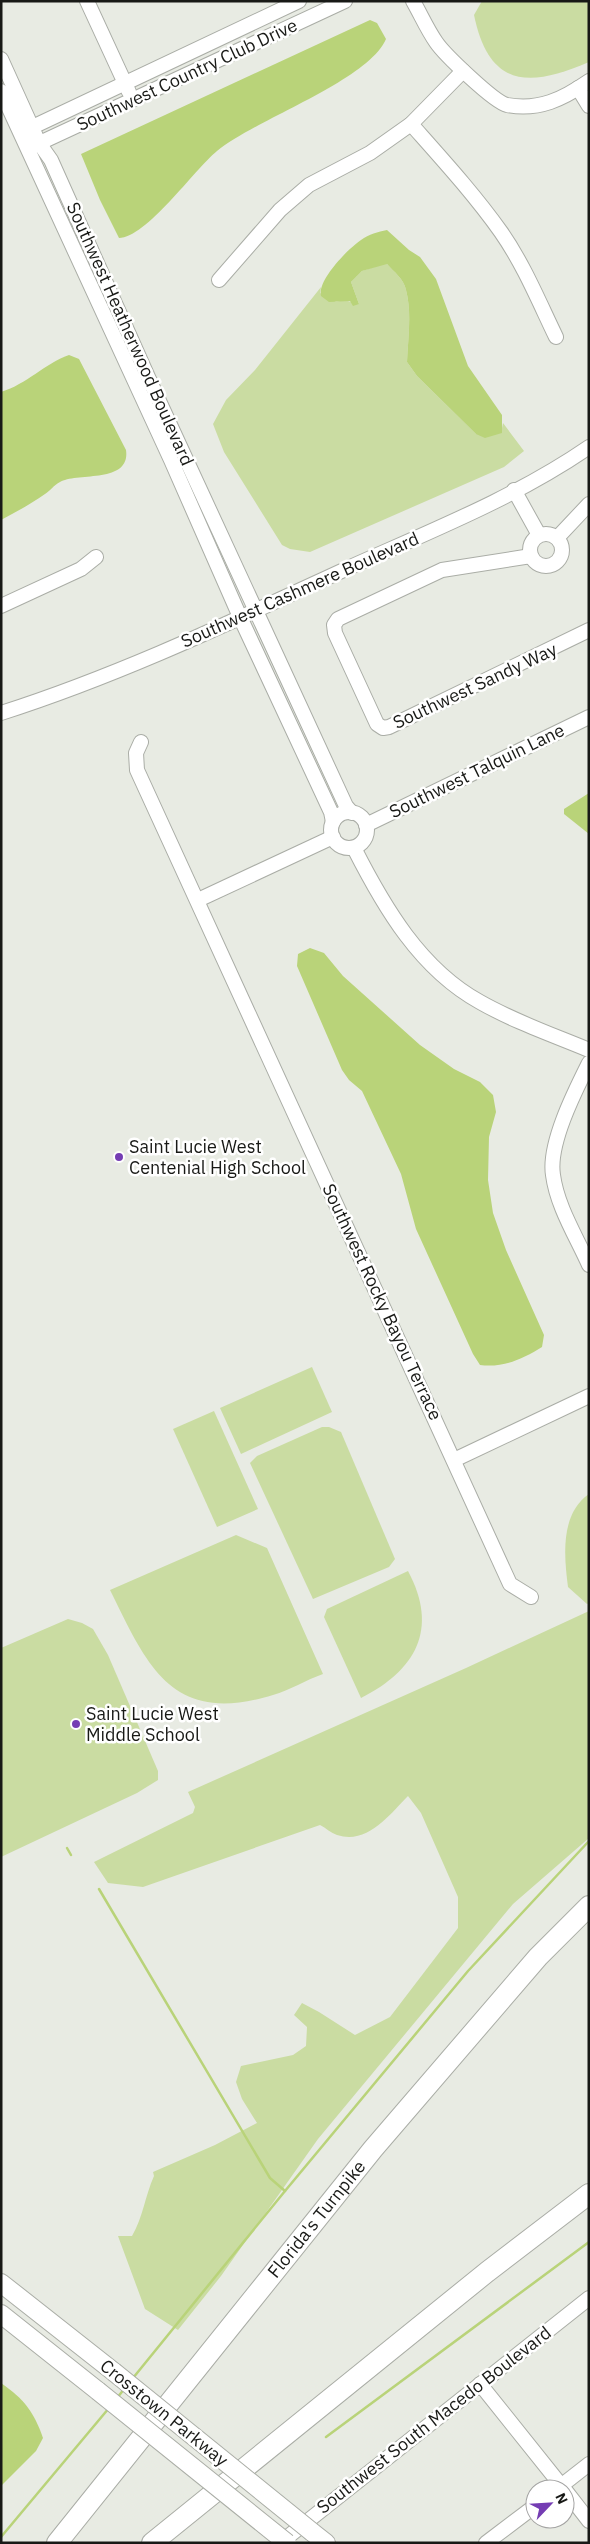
<svg xmlns="http://www.w3.org/2000/svg" width="590" height="2544" font-family="'IBM Plex Sans',sans-serif">
<rect width="100%" height="100%" fill="#e8ebe3"/>
<g fill="#cadca2">
<path d="M 482,1 L 589,1 L 589,62 C 529,88 489,88 474,15 Z"/>
<path d="M 383,264 L 387,264 C 394,272 404,279 406,290 C 412,313 408,338 407,362 L 417,376 L 476,434 L 501,433 L 503,423 L 524,451 L 504,467 L 310,552 L 290,549 L 282,545 L 224,452 L 213,424 L 226,400 L 255,370 L 321,287 L 320,293 L 336,302 L 344,300 L 359,304 L 351,282 L 362,271 Z"/>
<path d="M 312,1367 L 332,1412 L 241,1454 L 220,1408 Z"/>
<path d="M 214,1411 L 258,1509 L 217,1527 L 173,1429 Z"/>
<path d="M 322,1427 L 329,1427 L 341,1432 L 395,1559 L 389,1567 L 313,1599 L 250,1463 L 257,1456 Z"/>
<path d="M 589,1494 L 589,1603 L 587,1604 L 568,1587 C 564,1556 560,1514 589,1494 Z"/>
<path d="M 236,1535 L 267,1548 L 323,1674 C 306,1680 290,1690 273,1695 C 172,1726 148,1667 110,1590 Z"/>
<path d="M 408,1571 C 439,1629 416,1670 361,1698 L 324,1617 L 327,1609 Z"/>
<path d="M 589,1611 L 589,1838 L 513,1904 L 318,2139 L 221,2276 L 178,2330 L 145,2309 L 118,2236 L 132,2236 C 143,2217 145,2196 154,2176 L 153,2172 L 215,2145 L 257,2123 L 242,2099 L 236,2082 L 241,2066 L 293,2055 L 306,2046 L 307,2027 L 294,2015 L 302,2003 L 319,2012 L 355,2035 L 390,2017 L 458,1928 L 458,1897 L 421,1813 L 408,1796 C 390,1814 368,1845 337,1835 C 331,1833 326,1828 320,1825 L 143,1887 L 108,1883 L 94,1862 L 193,1813 L 195,1807 L 188,1792 L 466,1668 Z"/>
<path d="M 68,1619 L 82,1623 L 93,1629 L 108,1655 L 158,1771 L 158,1780 L 137,1793 L 1,1857 L 1,1648 Z"/>
</g>
<g fill="#b9d379">
<path d="M 370,20 L 377,23 L 386,39 C 368,81 256,119 217,151 C 194,170 146,238 119,238 L 100,200 L 81,154 Z"/>
<path d="M 387,230 L 409,250 L 420,257 L 436,279 L 468,366 L 502,415 L 502,433 L 485,438 L 476,434 L 417,376 L 407,362 C 408,338 412,313 406,290 C 404,279 394,272 387,264 L 362,271 L 351,282 L 359,304 L 353,306 L 350,301 L 329,302 L 321,296 C 317,280 349,248 361,240 C 369,234 378,232 387,230 Z"/>
<path d="M 69,355 L 79,359 L 126,450 C 131,484 76,472 60,482 C 54,485 50,491 45,494 C 31,504 16,512 1,520 L 1,392 C 27,384 44,364 69,355 Z"/>
<path d="M 589,793 L 589,834 L 564,814 L 564,809 Z"/>
<path d="M 310,948 L 324,953 L 343,976 L 420,1045 L 454,1069 L 480,1082 L 493,1095 L 496,1112 L 489,1137 L 488,1180 L 493,1213 L 506,1250 L 544,1335 L 542,1347 C 523,1359 503,1368 480,1365 L 473,1354 L 416,1229 L 401,1174 L 362,1091 L 349,1080 L 342,1070 L 297,966 L 298,954 Z"/>
<path d="M 1,2383 C 24,2399 34,2412 43,2438 L 36,2451 L 1,2486 Z"/>
</g>
<g fill="none" stroke-linecap="round" stroke-linejoin="round">
<g stroke="#b9d379" stroke-width="2.5">
<path d="M 67,1848 L 71,1855"/>
<path d="M 99,1889 L 270,2178 L 285,2191"/>
<path d="M 133,2378 L 285,2191 L 468,1971 L 589,1841"/>
<path d="M 117,2398 L 125,2388"/>
<path d="M 326,2437 L 589,2242"/>
<path d="M 1,2537 L 109,2408"/>
</g>
<defs>
<g id="minor">
<path d="M 87,1 L 129,92"/>
<path d="M 413,1 C 421,15 427,29 436,42 C 444,54 494,102 507,105 C 539,111 563,99 589,81"/>
<path d="M 1,59 L 39,143 L 51,160 L 148,377 L 346,806 L 352,813"/>
<path d="M 578,88 L 589,106"/>
<path d="M 1,91 L 171,460 L 240,617 L 331,812 L 333,822"/>
<path d="M 411,124 C 442,159 474,194 501,232 C 524,265 539,302 556,337"/>
<path d="M 24,131 L 299,1"/>
<path d="M 31,147 L 345,1"/>
<path d="M 219,280 L 280,210 L 309,185 L 370,153 L 411,124 L 463,71"/>
<path d="M 514,490 L 539,535"/>
<circle cx="546" cy="550" r="16"/>
<path d="M 557,538 L 589,504"/>
<path d="M 531,556 L 442,570 L 338,619 L 334,625 L 335,633 L 377,724 L 383,728 L 389,727 L 589,630"/>
<path d="M 1,606 L 81,569 L 96,557"/>
<path d="M 1,713 C 120,675 233,621 346,569 C 428,532 515,498 589,447"/>
<path d="M 141,742 L 136,753 L 137,770 L 510,1584 L 531,1597"/>
<circle cx="349" cy="830" r="18"/>
<path d="M 366,825 L 589,717"/>
<path d="M 354,848 C 384,907 420,969 480,1002 C 515,1022 553,1035 589,1050"/>
<path d="M 198,900 L 333,837"/>
<path d="M 589,1063 C 575,1091 548,1144 553,1175 C 557,1206 576,1236 589,1265"/>
<path d="M 454,1460 L 589,1396"/>
<path d="M 480,2384 L 564,2489"/>
<path d="M 557,2489 L 589,2464"/>
<path d="M 565,2490 L 589,2521"/>
<path d="M 280,2543 L 589,2298"/>
<path d="M 486,2543 L 535,2506"/>
</g>
<g id="major">
<path d="M 1,2283 L 114,2372"/>
<path d="M 1,2314 L 98,2391"/>
<path d="M 312,2532 L 326,2543"/>
</g>
<g id="highway">
<path id="s1" d="M 57,2543 L 373,2149 L 538,1957 L 589,1906"/>
<path d="M 152,2543 L 487,2272 L 589,2194"/>
</g>
</defs>
<use href="#minor" stroke="#aaada6" stroke-width="16"/>
<use href="#major" stroke="#aaada6" stroke-width="20"/>
<use href="#highway" stroke="#aaada6" stroke-width="22"/>
<use href="#minor" stroke="#fff" stroke-width="14"/>
<use href="#major" stroke="#fff" stroke-width="18"/>
<use href="#highway" stroke="#fff" stroke-width="20"/>
<defs>
<g id="major-bridge">
<path d="M 114,2372 L 312,2532"/>
<path d="M 98,2391 L 287,2543"/>
</g>
</defs>
<use href="#major-bridge" stroke="#aaada6" stroke-width="20" stroke-linecap="butt"/>
<use href="#major-bridge" stroke="#fff" stroke-width="18"/>
</g>
<g fill="#753db3" stroke="#fff" stroke-width="2">
<circle cx="119" cy="1157" r="5"/>
<circle cx="76" cy="1724" r="5"/>
</g>
<g text-anchor="middle" stroke-width="5" stroke-linejoin="round" paint-order="stroke">
<g font-size="18" fill="#181916" stroke="#fff">
<text transform="translate(187 75) rotate(-25)" y="6">Southwest Country Club Drive</text>
<text transform="translate(130 334) rotate(66)" y="6">Southwest Heatherwood Boulevard</text>
<text transform="translate(300 590) rotate(-24)" y="6">Southwest Cashmere Boulevard</text>
<text transform="translate(475 686) rotate(-25)" y="6">Southwest Sandy Way</text>
<text transform="translate(477 771) rotate(-26)" y="6">Southwest Talquin Lane</text>
<text transform="translate(382 1302) rotate(65)" y="6">Southwest Rocky Bayou Terrace</text>
<text dy="6" stroke="none"><textPath href="#s1" startOffset="415">Florida's Turnpike</textPath></text>
<text transform="translate(164 2413) rotate(39)" y="6">Crosstown Parkway</text>
<text transform="translate(434 2420) rotate(-38)" y="6">Southwest South Macedo Boulevard</text>
</g>
<g font-size="18" fill="#181916" stroke="#fff" text-anchor="start">
<text x="129" y="1153">Saint Lucie West<tspan x="129" dy="21">Centenial High School</tspan></text>
<text x="86" y="1720">Saint Lucie West<tspan x="86" dy="21">Middle School</tspan></text>
</g>
</g>
<rect width="590" height="2544" fill="none" stroke="#181916" stroke-width="5"/>
<g transform="translate(550 2504) rotate(65)"><circle r="24" fill="#ffffff" stroke="#a3a3a2"/>
<path d="M0-4L9 19L0 12L-9 19Z" fill="#753db3"/>
<text y="-8" font-size="14" font-weight="bold" text-anchor="middle" fill="#181916">N</text>
</g>
</svg>
